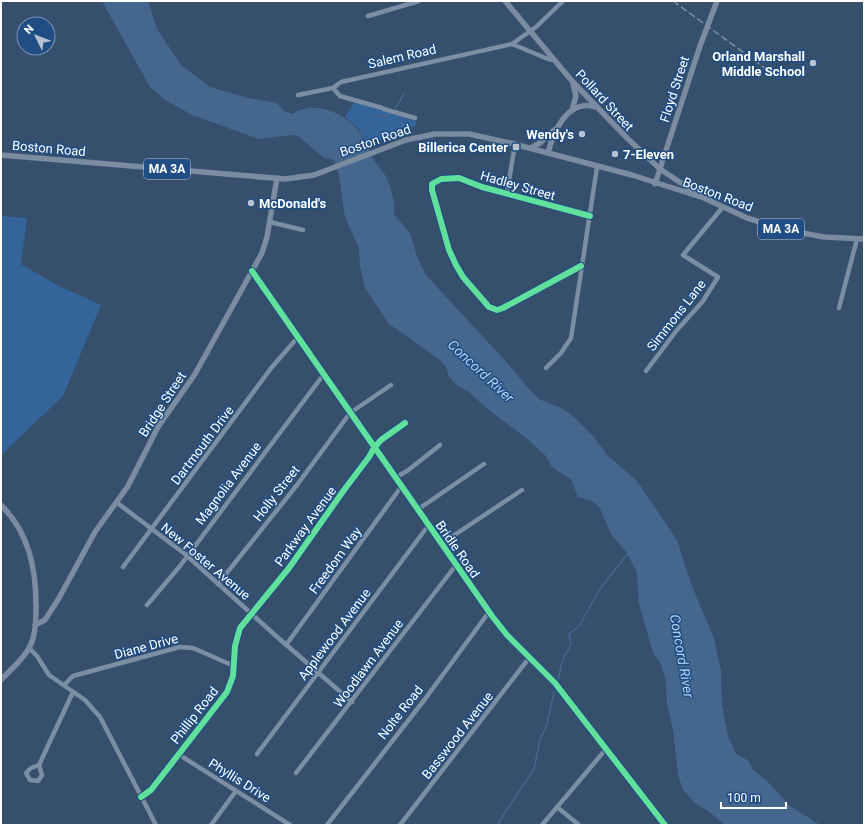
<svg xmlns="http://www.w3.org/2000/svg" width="865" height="826" font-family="Roboto,sans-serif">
<rect width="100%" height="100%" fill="#364f6d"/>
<g fill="#33649a">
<path d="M 354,102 L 416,121 L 417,125 L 368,145 L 359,129 L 345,117 Z"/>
<path d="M 1,216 L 27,218 L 21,264 L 57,285 L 101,305 L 63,396 L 1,455 Z"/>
</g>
<path fill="#45668d" d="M 102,1 L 148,1 L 157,29 L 181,65 L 210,87 L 248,98 L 277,103 L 284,111 L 292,114 C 313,100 342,111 358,130 C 365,139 369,150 374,160 C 377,165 382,170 385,175 C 391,185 395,202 394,214 L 410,233 L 417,257 L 426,275 L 510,366 L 528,388 L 539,399 L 563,409 L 573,416 L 594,437 L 607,455 L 637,481 L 677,540 L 691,584 L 714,638 L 721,671 L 722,705 L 728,736 L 736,754 L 749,761 L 753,770 L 767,781 L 789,805 L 820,825 L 725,825 L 708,811 L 696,804 L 683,790 L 678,775 L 673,730 L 667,703 L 665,677 L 661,664 L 653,653 L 639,604 L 637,573 L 627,553 L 611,534 L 600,508 L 592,501 L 578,497 L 571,480 L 552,467 L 546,456 L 526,438 L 490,411 L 469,392 L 458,386 L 449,377 L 446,367 L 440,360 L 389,324 L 365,288 L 360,267 L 359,248 L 345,217 L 339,175 L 334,160 L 323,157 L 298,136 L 291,135 L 259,139 L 192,115 L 165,100 L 150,87 Z"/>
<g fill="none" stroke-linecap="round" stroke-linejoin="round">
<g stroke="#45668d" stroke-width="1.5">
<path d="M 395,108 L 399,103 L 404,93"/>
<path d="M 360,135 L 374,118 L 391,114"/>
<path d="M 558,679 L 563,659 L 571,644 L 569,634 L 579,626 L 600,589 L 629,552"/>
<path d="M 497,825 L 534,769 L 540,740 L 547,724 L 554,692"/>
</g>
<g stroke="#7c8ea3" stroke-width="4.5">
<path d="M 368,16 L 419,1"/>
<path d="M 512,44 L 548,59 L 554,60"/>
<path d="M 333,88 L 340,96 L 382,108"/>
<path d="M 298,95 L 333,88 L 341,82 L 512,44 L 536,27 L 563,1"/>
<path d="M 384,109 L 415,118"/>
<path d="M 507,193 L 515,144"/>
<path d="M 270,222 L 303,230"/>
<path d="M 581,266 L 503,308 L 497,310 L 489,307 L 463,277 L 456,265 L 449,250 L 432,190 L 432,184 L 441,179 L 459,178 L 482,187 L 590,216"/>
<path d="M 252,271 L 492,616 L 507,635 L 555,683 L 665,825"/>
<path d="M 839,308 L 857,239"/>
<path d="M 546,368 L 561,353 L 571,338 L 597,167"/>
<path d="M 646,371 L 677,330 L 703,301 L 718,277 L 683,255 L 722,208"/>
<path d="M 395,478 L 407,471 L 440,445"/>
<path d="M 116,502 L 185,554 L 275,635 L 352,702"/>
<path d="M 417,510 L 484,464"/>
<path d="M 441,544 L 522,490"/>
<path d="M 123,567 L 272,367 L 299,336"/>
<path d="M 218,584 L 297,485 L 350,413 L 391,385"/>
<path d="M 147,605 L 180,566 L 324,374"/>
<path d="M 286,645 L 401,487"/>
<path d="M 29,648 L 37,656 L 49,675 L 85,700 L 100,717 L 156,825"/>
<path d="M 64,685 L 73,676 L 180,647 L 193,648 L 234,666"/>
<path d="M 178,754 L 290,825"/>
<path d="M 257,754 L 428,526"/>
<path d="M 39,765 L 73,692"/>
<path d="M 39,765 L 42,775 L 38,781 L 30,780 L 26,773 L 31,768 Z"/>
<path d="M 296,773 L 456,565"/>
<path d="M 141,797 L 151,790 L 227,692 L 233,676 L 235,646 L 240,628 L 289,568 L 344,490 L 369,457 L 374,448 L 381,440 L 405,423"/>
<path d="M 557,807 L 579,825"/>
<path d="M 211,825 L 236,791"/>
<path d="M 327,825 L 425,699 L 489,612"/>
<path d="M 400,825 L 529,658"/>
<path d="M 542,825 L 606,749"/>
</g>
<g stroke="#7b8ba0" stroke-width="5.5">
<path d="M 505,1 L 572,81 L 627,138 L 660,169 L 699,195"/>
<path d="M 572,110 L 576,96 L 573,84"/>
<path d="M 530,148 L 540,143 L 554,130"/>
<path d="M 548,153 C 553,132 568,98 595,107"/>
<path d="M 1,155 L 285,179 L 314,175 L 406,140 L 435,134 L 469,134 L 510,143 L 632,175 L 704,198 L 747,218 L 786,230 L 824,237 L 864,239"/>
<path d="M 655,184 L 700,46 L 717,1"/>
<path d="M 1,505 C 29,533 36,568 36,606 C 36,619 36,636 29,648 C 23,660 10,670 1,680"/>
<path d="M 35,625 L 45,620 L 59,598 L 95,532 L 128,486 L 158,427 L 195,374 L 252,271 L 262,253 L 267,237 L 277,178"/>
</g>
<path stroke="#7d8fa3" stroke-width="1.5" stroke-dasharray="7 3" stroke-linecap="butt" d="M 673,1 L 777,77"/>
<defs>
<g id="cycleway">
<path d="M 581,266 L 503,308 L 497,310 L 489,307 L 463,277 L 456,265 L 449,250 L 432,190 L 432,184 L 441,179 L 459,178 L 482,187 L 590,216"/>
<path d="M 252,271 L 492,616 L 507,635 L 555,683 L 665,825"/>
<path d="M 141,797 L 151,790 L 227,692 L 233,676 L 235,646 L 240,628 L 289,568 L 344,490 L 369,457 L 374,448 L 381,440 L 405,423"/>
</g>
</defs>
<use href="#cycleway" stroke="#1f4d84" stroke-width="8"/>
<use href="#cycleway" stroke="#60e19b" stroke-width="6"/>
</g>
<g fill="#b9c1cc" stroke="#1f4d84" stroke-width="1.5">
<circle cx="813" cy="63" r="4"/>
<circle cx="582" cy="134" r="4"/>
<rect x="512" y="143" width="8" height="8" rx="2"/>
<circle cx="615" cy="154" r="4"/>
<circle cx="251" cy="203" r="4"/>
</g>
<g text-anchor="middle" stroke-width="3" stroke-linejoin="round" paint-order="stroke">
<g fill="#1f4d84" stroke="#bccada" stroke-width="1">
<rect x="144" y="159" width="46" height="20" rx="3"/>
<rect x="758" y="219" width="46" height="20" rx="3"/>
</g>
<g font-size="12" font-weight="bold" fill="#fff">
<text x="167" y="173">MA 3A</text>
<text x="781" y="233">MA 3A</text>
</g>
<g font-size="13" fill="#fff" stroke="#1f4d84">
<text transform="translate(402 56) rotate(-13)" y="5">Salem Road</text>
<text transform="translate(674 89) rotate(-72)" y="5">Floyd Street</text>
<text transform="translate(605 100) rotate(47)" y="5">Pollard Street</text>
<text transform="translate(375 140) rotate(-19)" y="5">Boston Road</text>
<text transform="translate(49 148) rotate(5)" y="5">Boston Road</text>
<text transform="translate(518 185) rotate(16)" y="5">Hadley Street</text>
<text transform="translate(718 194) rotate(21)" y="5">Boston Road</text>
<text transform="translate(676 315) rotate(-52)" y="5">Simmons Lane</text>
<text transform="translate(162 404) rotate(-57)" y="5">Bridge Street</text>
<text transform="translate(202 445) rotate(-53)" y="5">Dartmouth Drive</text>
<text transform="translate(228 483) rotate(-53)" y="5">Magnolia Avenue</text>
<text transform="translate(276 493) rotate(-52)" y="5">Holly Street</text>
<text transform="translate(305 526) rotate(-54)" y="5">Parkway Avenue</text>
<text transform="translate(458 549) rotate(55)" y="5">Bridle Road</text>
<text transform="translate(335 560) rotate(-54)" y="5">Freedom Way</text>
<text transform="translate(206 561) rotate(40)" y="5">New Foster Avenue</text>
<text transform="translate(334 634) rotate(-53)" y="5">Applewood Avenue</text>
<text transform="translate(146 646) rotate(-15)" y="5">Diane Drive</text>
<text transform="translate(368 663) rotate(-53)" y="5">Woodlawn Avenue</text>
<text transform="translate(400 712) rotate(-52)" y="5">Nolte Road</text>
<text transform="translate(194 715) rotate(-52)" y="5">Phillip Road</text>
<text transform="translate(457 735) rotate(-52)" y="5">Basswood Avenue</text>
<text transform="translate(240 780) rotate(32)" y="5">Phyllis Drive</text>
</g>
<g font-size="13" font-weight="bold" fill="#fff" stroke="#1f4d84" text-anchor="end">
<text x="805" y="61">Orland Marshall<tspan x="805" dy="15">Middle School</tspan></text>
<text x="574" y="139">Wendy's</text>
<text x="508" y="152">Billerica Center</text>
<text x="623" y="159" text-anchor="start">7-Eleven</text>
<text x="259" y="208" text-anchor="start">McDonald's</text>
</g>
<g font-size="14" font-style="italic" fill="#b2d0f1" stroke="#1f4d84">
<text transform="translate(481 371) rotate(43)" y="5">Concord River</text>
<text transform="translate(682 656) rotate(80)" y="5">Concord River</text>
</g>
</g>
<rect width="865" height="826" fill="none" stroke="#ffffff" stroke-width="4"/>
<g transform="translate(36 36) rotate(313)"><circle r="19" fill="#1f4d84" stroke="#7994b5"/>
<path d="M0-3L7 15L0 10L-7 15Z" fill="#b9c1cc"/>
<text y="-6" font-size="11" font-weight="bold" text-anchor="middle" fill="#ffffff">N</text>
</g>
<path d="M721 802v6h65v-6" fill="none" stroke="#ffffff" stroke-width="2"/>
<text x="727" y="802" font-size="12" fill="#ffffff" stroke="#1f4d84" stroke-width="3" paint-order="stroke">100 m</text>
</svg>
